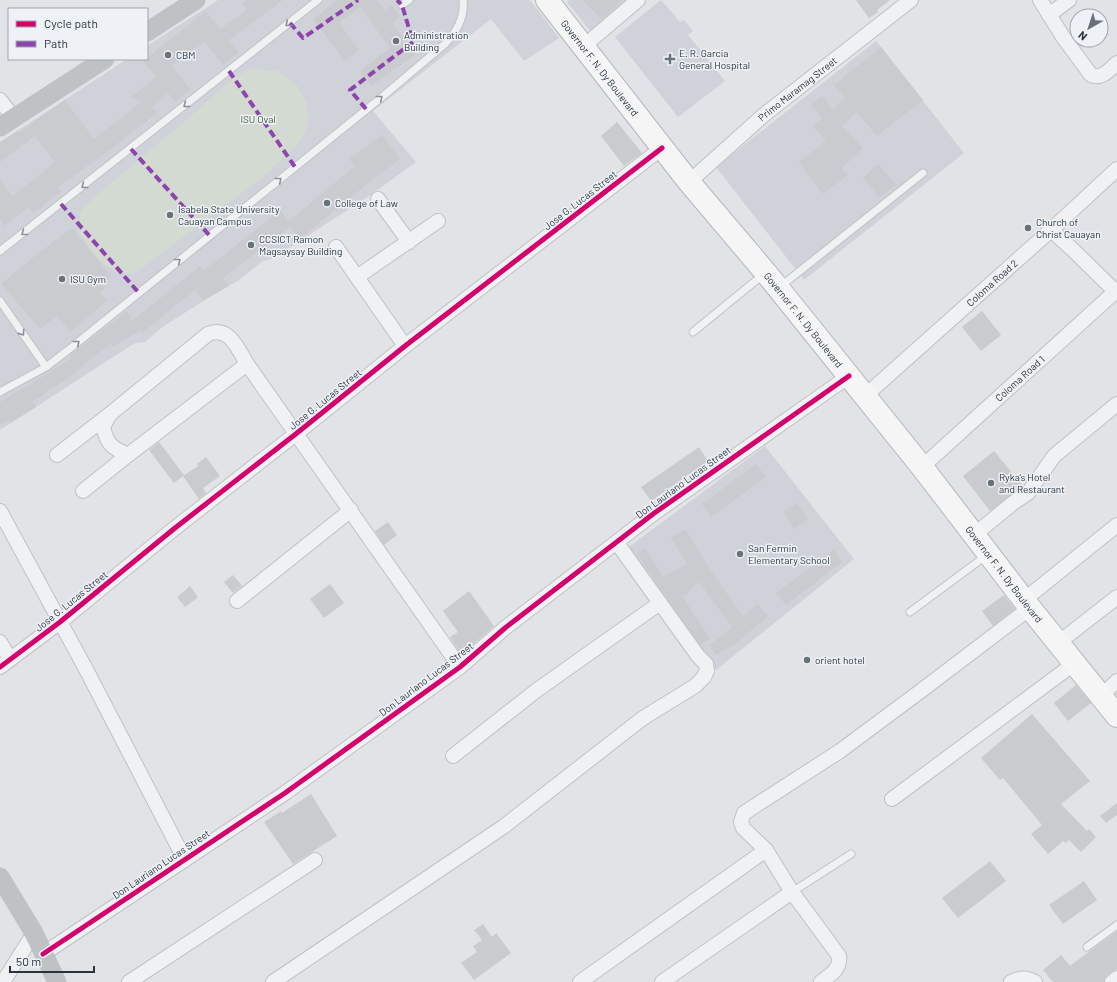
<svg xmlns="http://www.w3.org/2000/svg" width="1117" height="982" font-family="Barlow,sans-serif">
<rect width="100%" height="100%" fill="#e1e3e6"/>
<g fill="#cfd3d9">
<path d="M 218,0 L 530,0 L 559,38 L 524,61 L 491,19 L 373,111 L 416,162 L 372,194 L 272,259 L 263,261 L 238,281 L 222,289 L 161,328 L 145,342 L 135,343 L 0,430 L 0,142 L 127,59 L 147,59 L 147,46 Z"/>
<path d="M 569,0 L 628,0 L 591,32 L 567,2 Z"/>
<path d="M 661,0 L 680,22 L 684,20 L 693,31 L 688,35 L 725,81 L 678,117 L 615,37 Z"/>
<path d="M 876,41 L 964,153 L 804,280 L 716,167 Z"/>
<path d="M 765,446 L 854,559 L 716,670 L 626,549 Z"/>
</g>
<path fill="#d2dad1" d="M 251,69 L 277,71 L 288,78 L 298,87 L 306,102 L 309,119 L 304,136 L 294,148 L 263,177 L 138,271 L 129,274 L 117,273 L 103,264 L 95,255 L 79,233 L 80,214 L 83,208 L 98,194 L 184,122 L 236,76 Z"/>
<g fill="#c9cbce">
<path d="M 247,0 L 283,0 L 229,40 L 239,52 L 223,65 L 204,41 L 172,66 L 191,90 L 175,102 L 167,92 L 152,107 L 157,113 L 111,149 L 58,187 L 61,191 L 34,213 L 29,207 L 4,226 L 0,220 L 0,180 L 13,196 L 55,162 L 35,136 L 0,162 L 0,142 L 18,131 L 19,132 L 65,100 L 94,139 L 141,102 L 131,97 L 156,77 L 143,61 L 206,11 L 220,29 L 247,10 L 242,4 Z"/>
<path d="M 338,0 L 377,0 L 385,10 L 392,5 L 400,16 L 392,22 L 416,54 L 371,86 L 360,71 L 390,48 L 360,7 L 339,23 L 359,50 L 345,61 L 313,19 Z"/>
<path d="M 582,0 L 623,0 L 602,19 Z"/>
<path d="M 856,0 L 890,0 L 877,10 L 878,12 L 869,18 Z"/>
<path d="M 881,47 L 923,100 L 877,136 L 857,112 L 842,126 L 863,148 L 842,168 L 848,175 L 823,194 L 799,162 L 826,141 L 813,126 L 822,118 L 811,105 L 822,96 L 833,109 L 845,98 L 834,85 Z"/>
<path d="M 617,122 L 642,153 L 624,166 L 601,136 Z"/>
<path d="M 382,135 L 400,159 L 361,189 L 300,239 L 290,227 L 223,278 L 229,286 L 203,301 L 195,290 L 143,332 L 141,330 L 113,347 L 111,343 L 68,378 L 32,402 L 36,407 L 11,423 L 9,420 L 0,425 L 0,402 L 22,388 L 23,389 L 71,358 L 70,355 L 127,311 L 132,321 L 200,266 L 204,271 L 280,210 L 289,221 L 355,166 L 349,159 Z"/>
<path d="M 878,164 L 896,185 L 879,197 L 863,178 Z"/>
<path d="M 72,228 L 111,276 L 102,284 L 105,288 L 100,293 L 107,301 L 70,332 L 57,316 L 40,329 L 1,284 L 41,251 Z"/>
<path d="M 982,311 L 1001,335 L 981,351 L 962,327 Z"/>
<path d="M 159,442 L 184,475 L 174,483 L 149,450 Z"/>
<path d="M 699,447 L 708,461 L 651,501 L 641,487 Z"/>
<path d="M 994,451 L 1023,486 L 990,511 L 963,476 Z"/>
<path d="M 206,457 L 220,476 L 203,488 L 206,493 L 199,499 L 183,476 L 198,466 L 197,464 Z"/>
<path d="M 756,464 L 766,477 L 711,517 L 702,504 Z"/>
<path d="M 797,503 L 808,520 L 794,529 L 783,512 Z"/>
<path d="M 388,522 L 397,535 L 384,545 L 375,531 Z"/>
<path d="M 685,529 L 713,574 L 743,616 L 758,604 L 768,616 L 733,646 L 715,655 L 710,645 L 732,627 L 699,582 L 683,597 L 710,639 L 700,645 L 648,571 L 637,553 L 645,548 L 663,577 L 687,564 L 671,538 Z"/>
<path d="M 834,550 L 842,562 L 786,605 L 776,593 Z"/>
<path d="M 233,575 L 242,586 L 233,593 L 224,582 Z"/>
<path d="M 330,584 L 344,603 L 324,618 L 310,599 Z"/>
<path d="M 190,586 L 198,597 L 185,607 L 177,597 Z"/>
<path d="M 469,591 L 494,626 L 469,648 L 467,645 L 459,651 L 450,637 L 458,632 L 443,611 Z"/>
<path d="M 1004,595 L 1015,609 L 993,626 L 982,611 Z"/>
<path d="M 1076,685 L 1091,703 L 1068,721 L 1054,703 Z"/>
<path d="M 1032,714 L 1090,781 L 1061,804 L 1087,831 L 1089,829 L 1096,837 L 1081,852 L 1069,840 L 1066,843 L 1063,841 L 1048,854 L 1031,834 L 1042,825 L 1003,778 L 1000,780 L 981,758 Z"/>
<path d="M 311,794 L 337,836 L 293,864 L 264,822 L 281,811 L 282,813 Z"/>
<path d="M 1117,803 L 1117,815 L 1106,823 L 1100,816 Z"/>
<path d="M 990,861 L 1006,881 L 958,918 L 942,898 Z"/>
<path d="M 1084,881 L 1097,900 L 1063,924 L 1049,905 Z"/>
<path d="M 483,924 L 492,937 L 496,933 L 511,953 L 474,980 L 461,963 L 477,952 L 473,946 L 482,940 L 474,930 Z"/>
<path d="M 1117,931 L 1117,969 L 1107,975 L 1104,982 L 1053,982 L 1043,970 L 1061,955 L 1070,966 Z"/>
</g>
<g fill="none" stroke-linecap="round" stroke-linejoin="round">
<defs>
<g id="lane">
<path d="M 402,5 L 409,0"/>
<path d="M 0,251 L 318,0"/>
<path d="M 781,286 L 923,173"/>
<path d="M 0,301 L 46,367"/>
<path d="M 693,332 L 764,274"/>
<path d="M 0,392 L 46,367 L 72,347 L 382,97 L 446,43 C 457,31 465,17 463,0"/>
<path d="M 910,612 L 987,555"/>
<path d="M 792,892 L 851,854"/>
<path d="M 1087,947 L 1117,925"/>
</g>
<g id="street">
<path d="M 1040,0 L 1063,37 L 1091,75 C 1102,80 1110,69 1117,63"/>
<path d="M 1049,15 L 1069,0"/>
<path d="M 584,46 L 638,0"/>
<path d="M 0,100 L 14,118"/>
<path id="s1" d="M 689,182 L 765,114 L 911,0"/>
<path d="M 378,199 L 409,242"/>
<path d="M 1051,230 L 1072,249 L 1116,292"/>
<path d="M 336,247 L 405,346"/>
<path d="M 357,277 L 438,221"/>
<path id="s2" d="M 865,396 L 1051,230 L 1117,169"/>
<path d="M 110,414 L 103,427 C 107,444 112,448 128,455"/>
<path d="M 57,455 L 110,414 L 208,334 C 229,325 238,349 247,364 L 460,667"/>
<path id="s3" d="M 922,467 L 1117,290"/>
<path d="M 83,491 L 128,455 L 247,364"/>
<path d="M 0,511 L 88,673 L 185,860"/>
<path d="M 974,535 L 1013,503 L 1028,493 L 1054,456 L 1117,404"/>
<path d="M 1024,600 L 1117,525"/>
<path d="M 237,601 L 351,510"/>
<path d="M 0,642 L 10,659"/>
<path d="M 1058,643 L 1117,597"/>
<path d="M 0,667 L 60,622 L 175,528 L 297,433 L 405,346 L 662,148"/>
<path d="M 1101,696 L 1117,681"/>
<path d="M 453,756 L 537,690 L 660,603"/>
<path d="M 892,799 L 1075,663"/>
<path d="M 792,892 L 839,956 C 841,969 830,975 821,982"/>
<path d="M 43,954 L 285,793 L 460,667 L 505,628 L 653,514 L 849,376"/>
<path d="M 3,982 L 34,933"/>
<path d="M 129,982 L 315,860"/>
<path d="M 273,982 L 503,827 L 643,718 L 695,686 L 704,677 L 707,671 L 706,664 L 698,656 L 617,543"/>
<path d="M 580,982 L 766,850"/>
<path d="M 662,982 L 792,892 L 766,850 L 743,828 L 741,822 L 744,813 L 840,751 L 918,693 L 1030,608"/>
<path d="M 1011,982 C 1020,977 1027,977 1035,982"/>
<path d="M 1112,982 L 1117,978"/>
</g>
<g id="highway">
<path id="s4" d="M 547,0 L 689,182 L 766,273 L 922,467 L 1030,608 L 1117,716"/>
</g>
</defs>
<use href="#lane" stroke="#bfc1c4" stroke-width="9"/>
<use href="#street" stroke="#bfc1c4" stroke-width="16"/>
<use href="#highway" stroke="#b3b7bb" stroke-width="24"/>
<use href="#lane" stroke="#f0f1f2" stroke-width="7"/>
<use href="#street" stroke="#f0f1f2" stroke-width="14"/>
<g stroke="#bfc2c5" stroke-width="19">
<path d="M 147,32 L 196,0"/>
<path d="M 0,127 L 105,59"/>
<path d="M 0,877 L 34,933 L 57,982"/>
</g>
<use href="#highway" stroke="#f5f5f6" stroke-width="22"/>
<g stroke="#8e44ad" stroke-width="4" stroke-dasharray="8 4" stroke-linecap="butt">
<path d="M 290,23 L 303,38 L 358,0"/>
<path d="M 229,71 L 295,167"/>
<path d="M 366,109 L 350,90 L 413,42 L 402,5 L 397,0"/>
<path d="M 131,149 L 210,236"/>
<path d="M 61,204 L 139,293"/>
</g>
<defs>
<g id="cycleway">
<path d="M 0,667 L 60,622 L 175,528 L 297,433 L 405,346 L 662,148"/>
<path d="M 43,954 L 285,793 L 460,667 L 505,628 L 653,514 L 849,376"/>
</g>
</defs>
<use href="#cycleway" stroke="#eef2f6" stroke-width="8"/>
<use href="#cycleway" stroke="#d6006c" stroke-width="5"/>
</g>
<defs><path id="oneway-chevron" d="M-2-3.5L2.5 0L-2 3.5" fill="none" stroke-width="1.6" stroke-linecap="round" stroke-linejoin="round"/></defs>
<g stroke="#8c9298">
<use href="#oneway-chevron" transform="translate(288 24) rotate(142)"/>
<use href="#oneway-chevron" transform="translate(380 98) rotate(-39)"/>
<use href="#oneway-chevron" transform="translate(186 105) rotate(142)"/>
<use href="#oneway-chevron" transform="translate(279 180) rotate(-39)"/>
<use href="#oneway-chevron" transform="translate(84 186) rotate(142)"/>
<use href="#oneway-chevron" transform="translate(24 233) rotate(142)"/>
<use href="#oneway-chevron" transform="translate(178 261) rotate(-39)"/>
<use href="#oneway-chevron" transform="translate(22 333) rotate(55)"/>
<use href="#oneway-chevron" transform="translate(77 343) rotate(-39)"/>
</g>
<g fill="#697179" stroke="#eef2f6" stroke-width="1.5">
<circle cx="396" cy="41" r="4"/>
<circle cx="168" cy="55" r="4"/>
<path d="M668 53h4v4h4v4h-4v4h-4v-4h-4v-4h4z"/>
<circle cx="327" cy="203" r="4"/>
<circle cx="170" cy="215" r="4"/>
<circle cx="1028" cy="228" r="4"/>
<circle cx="251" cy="245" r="4"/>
<circle cx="62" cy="279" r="4"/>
<circle cx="991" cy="483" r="4"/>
<circle cx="740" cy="554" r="4"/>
<circle cx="807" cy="660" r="4"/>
</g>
<g text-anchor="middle" stroke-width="3" stroke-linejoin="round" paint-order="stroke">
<g font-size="10" fill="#28333f" stroke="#eef2f6" text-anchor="start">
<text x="404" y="39">Administration<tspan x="404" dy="12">Building</tspan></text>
<text x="679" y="57">E. R. Garcia<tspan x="679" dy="12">General Hospital</tspan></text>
<text x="176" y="59">CBM</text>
<text x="335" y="207">College of Law</text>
<text x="178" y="213">Isabela State University<tspan x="178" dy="12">Cauayan Campus</tspan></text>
<text x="1036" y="226">Church of<tspan x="1036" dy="12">Christ Cauayan</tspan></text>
<text x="259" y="243">CCSICT Ramon<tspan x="259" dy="12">Magsaysay Building</tspan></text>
<text x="70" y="283">ISU Gym</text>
<text x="999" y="481">Ryka's Hotel<tspan x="999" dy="12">and Restaurant</tspan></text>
<text x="748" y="552">San Fermin<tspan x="748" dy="12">Elementary School</tspan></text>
<text x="815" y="664">orient hotel</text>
</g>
<g font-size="10" fill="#28333f" stroke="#eef2f6">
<text dy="4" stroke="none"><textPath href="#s4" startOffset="86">Governor F. N. Dy Boulevard</textPath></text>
<text dy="4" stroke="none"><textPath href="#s1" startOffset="143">Primo Maramag Street</textPath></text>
<text transform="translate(580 200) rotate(-38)" y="4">Jose G. Lucas Street</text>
<text dy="4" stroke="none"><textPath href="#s2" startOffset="170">Coloma Road 2</textPath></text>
<text dy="4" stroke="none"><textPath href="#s4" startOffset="410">Governor F. N. Dy Boulevard</textPath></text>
<text dy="4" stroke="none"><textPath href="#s3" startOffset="132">Coloma Road 1</textPath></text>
<text transform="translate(325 399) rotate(-39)" y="4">Jose G. Lucas Street</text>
<text transform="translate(683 482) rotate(-36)" y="4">Don Lauriano Lucas Street</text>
<text dy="4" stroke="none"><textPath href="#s4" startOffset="734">Governor F. N. Dy Boulevard</textPath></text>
<text transform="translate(71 601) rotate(-39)" y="4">Jose G. Lucas Street</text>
<text transform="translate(426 679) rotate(-37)" y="4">Don Lauriano Lucas Street</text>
<text transform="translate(161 864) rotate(-34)" y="4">Don Lauriano Lucas Street</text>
</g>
<g font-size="10" fill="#405b35" stroke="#eef2f6">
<text x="258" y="123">ISU Oval</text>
</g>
</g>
<rect x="8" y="8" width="140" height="52" fill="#eef2f6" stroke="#9fa6ad"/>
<rect x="16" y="21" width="20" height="6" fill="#d6006c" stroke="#9fa6ad"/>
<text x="44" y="28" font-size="12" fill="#28333f">Cycle path</text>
<rect x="16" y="41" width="20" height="6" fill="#8e44ad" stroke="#9fa6ad"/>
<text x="44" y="48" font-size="12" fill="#28333f">Path</text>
<g transform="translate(1089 28) rotate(219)"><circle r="19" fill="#eef2f6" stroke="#9fa6ad"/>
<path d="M0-3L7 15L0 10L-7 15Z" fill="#697179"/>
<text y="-6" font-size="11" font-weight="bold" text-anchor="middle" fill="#28333f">N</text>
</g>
<path d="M10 966v6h84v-6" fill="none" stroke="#28333f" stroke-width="2"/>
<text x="16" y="966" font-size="12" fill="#28333f" stroke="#eef2f6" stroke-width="3" paint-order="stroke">50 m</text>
</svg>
